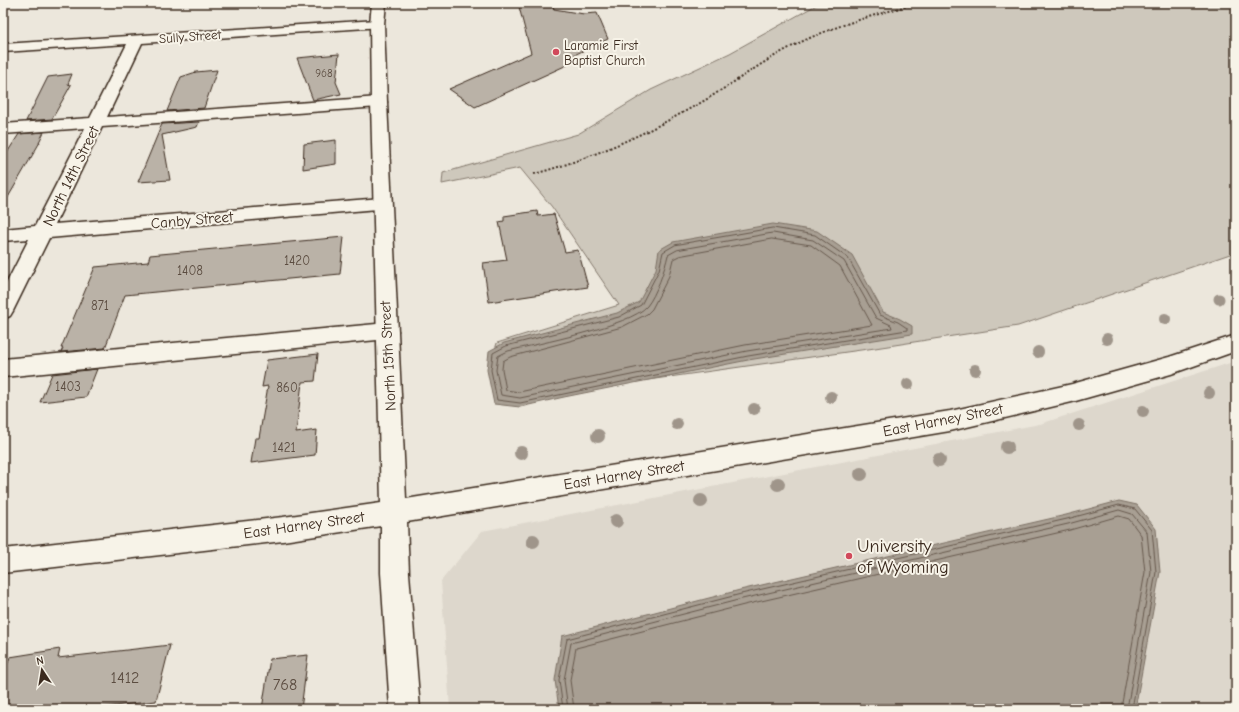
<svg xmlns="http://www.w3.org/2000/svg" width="1239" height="712" font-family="'Comic Neue',sans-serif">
<rect width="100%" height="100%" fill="#ece7dc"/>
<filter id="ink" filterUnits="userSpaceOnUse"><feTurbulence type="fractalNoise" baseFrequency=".025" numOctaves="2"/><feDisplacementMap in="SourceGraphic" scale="8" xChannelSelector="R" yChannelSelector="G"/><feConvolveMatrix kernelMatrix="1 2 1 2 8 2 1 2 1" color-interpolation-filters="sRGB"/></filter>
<g filter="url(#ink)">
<path fill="#ddd7cc" d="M 1236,361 L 1236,709 L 450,709 L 441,581 L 482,531 L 1040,424 Z"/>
<path fill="#cec8bc" stroke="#84796d" d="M 820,3 L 1236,3 L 1236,252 L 1018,326 L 875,348 L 506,400 L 491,363 L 497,343 L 619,305 L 552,207 L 520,168 L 442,184 L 443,173 L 578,134 L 651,90 L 730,53 Z"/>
<g fill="#a89f93" stroke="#7c7064">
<path d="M 773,224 L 817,231 L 852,255 L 883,312 L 900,319 L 912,326 L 912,334 L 748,360 L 564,397 L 520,407 L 494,404 L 487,370 L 489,351 L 504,343 L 617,313 L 639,302 L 656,269 L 659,250 L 673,242 Z"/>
<path d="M 1119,501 L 1137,505 L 1156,529 L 1160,572 L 1135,709 L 559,709 L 555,680 L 562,636 L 740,590 L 1066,515 Z"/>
</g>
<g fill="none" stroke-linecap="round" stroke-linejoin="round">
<g stroke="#67594d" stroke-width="1">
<path d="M 773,228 L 815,235 L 848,258 L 880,315 L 898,322 L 907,328 L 907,330 L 748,356 L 520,403 L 497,400 L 491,370 L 493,353 L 506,346 L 619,317 L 641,305 L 659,270 L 663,252 L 675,245 Z"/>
<path d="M 773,233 L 813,240 L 844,261 L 876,318 L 891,325 L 892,328 L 747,351 L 520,398 L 501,395 L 496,370 L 498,356 L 508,351 C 536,344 631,326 647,306 C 656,295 665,269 668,255 L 677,250 Z"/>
<path d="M 772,239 L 811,245 L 840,266 L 872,325 L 745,345 L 519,392 L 506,390 L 502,369 L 503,361 L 510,357 L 622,327 L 647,314 L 652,309 L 669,276 L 673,259 L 679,256 Z"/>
<path d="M 563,709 L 559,680 L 567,639 L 741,594 L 1067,519 L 1119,505 L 1135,509 L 1152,530 L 1156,572 L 1132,709"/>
<path d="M 568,709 L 564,680 L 571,643 L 742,599 L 1068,524 L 1119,510 L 1132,514 L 1147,532 L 1151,572 L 1127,709"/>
<path d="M 574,709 L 570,680 L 576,648 L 744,605 L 1070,530 L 1119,516 L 1129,519 L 1141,535 L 1145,572 L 1121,709"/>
</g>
</g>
<g fill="#bab2a7" stroke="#3b2a1e">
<path d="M 518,3 L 552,3 L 554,9 L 584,14 L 597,13 L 608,39 L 572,56 L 578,60 L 475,107 L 449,89 L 531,53 Z"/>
<path d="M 339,54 L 336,82 L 341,94 L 313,100 L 297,58 Z"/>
<path d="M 217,70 L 204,108 L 167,111 L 181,77 L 196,72 Z"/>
<path d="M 72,74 L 68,84 L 71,85 L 52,119 L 26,121 L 48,77 Z"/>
<path d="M 199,122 L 197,127 L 162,135 L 170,180 L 138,182 L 162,124 Z"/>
<path d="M 44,132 L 39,142 L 40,142 L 3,206 L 3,159 L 19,134 Z"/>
<path d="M 336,140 L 336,164 L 303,169 L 304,144 Z"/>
<path d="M 537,211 L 538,216 L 554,214 L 565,252 L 578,250 L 588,287 L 489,302 L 483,263 L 507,260 L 499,222 L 504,221 L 504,216 Z"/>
<path d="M 344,237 L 340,274 L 125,295 L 105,348 L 61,352 L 63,348 L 61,348 L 95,267 L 148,262 L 150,255 Z"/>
<path d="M 318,354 L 315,381 L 302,382 L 296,433 L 317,430 L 315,455 L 251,463 L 255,438 L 259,438 L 268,386 L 262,387 L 267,360 Z"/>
<path d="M 97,369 L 86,397 L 40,402 L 52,374 Z"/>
<path d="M 170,645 L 156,701 L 89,709 L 3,709 L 3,677 L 10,657 L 60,649 L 58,658 Z"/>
<path d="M 308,655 L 301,709 L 262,709 L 270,659 Z"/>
</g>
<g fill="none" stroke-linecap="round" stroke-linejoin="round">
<defs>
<g id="minor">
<path d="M 377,20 L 382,21 L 384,24 L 382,27 L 142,43 L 107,117 L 379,97 L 385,99 L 387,102 L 385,105 L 379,107 L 102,127 L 55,224 L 382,198 L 389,200 L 391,204 L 389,208 L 49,238 L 13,311 L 10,316 L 3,319 L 3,290 L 29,239 L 3,241 L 3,229 L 35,226 L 85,128 L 3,134 L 3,124 L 90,118 L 127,44 L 3,52 L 3,44 Z"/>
<path d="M 387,323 L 395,325 L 398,331 L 395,337 L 387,339 L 3,377 L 3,359 Z"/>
</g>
<path id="major" d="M 372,3 L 386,3 L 384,24 L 387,102 L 406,499 L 950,411 L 1072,384 L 1169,357 L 1236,335 L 1236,351 L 1171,374 L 1072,402 L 950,431 L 407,522 L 409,573 L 420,709 L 390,709 L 381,573 L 381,526 L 283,541 L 3,573 L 3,549 L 283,517 L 381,503 L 371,102 L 370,24 Z"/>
</defs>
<use href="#minor" stroke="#3b2a1e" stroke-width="3"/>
<use href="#major" stroke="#3b2a1e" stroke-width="3"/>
<path stroke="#3b2a1e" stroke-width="2" stroke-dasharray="2 2" stroke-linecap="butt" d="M 534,174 C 590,159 643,135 693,107 C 728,88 760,62 797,44 C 835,25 876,15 917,3"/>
<use href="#minor" fill="#f7f3e8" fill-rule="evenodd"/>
<use href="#major" fill="#f7f3e8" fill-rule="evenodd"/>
</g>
<g fill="#9f958a">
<circle cx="1219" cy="299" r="5.5"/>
<circle cx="1165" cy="319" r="6"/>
<circle cx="1107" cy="339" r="6"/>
<circle cx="1038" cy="352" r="6"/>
<circle cx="975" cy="370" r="6"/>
<circle cx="908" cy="384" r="6"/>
<circle cx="1209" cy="393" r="6"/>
<circle cx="831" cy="397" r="6"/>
<circle cx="754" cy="409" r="6"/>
<circle cx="1143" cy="411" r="6"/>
<circle cx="677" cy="424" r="6"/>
<circle cx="1079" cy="425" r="6"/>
<circle cx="598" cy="436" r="7"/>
<circle cx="1007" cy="447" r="7"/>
<circle cx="521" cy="453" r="7"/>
<circle cx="939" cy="460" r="7"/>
<circle cx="861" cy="474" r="7"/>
<circle cx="778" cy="484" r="7"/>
<circle cx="701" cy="501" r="7"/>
<circle cx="616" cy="521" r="7"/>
<circle cx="533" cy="541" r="7"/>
</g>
</g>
<g fill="#d1495b" stroke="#f7f3e8" stroke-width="1.5">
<circle cx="556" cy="52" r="4"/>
<circle cx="849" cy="556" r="4"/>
</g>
<g text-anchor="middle" stroke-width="4" stroke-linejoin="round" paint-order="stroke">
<g font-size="11" fill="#5b4c40">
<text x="324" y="77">968</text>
</g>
<g font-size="13" fill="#3b2a1e" stroke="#f7f3e8">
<text transform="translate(190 36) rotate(-4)" y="5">Sully Street</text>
</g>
<g font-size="13" fill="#3b2a1e" stroke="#f7f3e8" text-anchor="start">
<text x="564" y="50">Laramie First<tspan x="564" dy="15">Baptist Church</tspan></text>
</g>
<g font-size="13" fill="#5b4c40">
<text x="297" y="265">1420</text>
<text x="190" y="275">1408</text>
<text x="100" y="310">871</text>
<text x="68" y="391">1403</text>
<text x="287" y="392">860</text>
<text x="284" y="452">1421</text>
</g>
<g font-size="15" fill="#3b2a1e" stroke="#f7f3e8">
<text transform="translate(71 176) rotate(-64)" y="5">North 14th Street</text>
<text transform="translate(192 220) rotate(-5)" y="5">Canby Street</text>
<text transform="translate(388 356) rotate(-93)" y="5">North 15th Street</text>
<text transform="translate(943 420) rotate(-11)" y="5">East Harney Street</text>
<text transform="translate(624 475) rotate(-9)" y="5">East Harney Street</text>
<text transform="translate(304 525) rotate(-8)" y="5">East Harney Street</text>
</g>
<g font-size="16" fill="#5b4c40">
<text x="125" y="683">1412</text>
<text x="285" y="690">768</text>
</g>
<g font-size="18" fill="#3b2a1e" stroke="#f7f3e8" text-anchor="start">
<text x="857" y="552">University<tspan x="857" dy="21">of Wyoming</tspan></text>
</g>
</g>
<rect width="1239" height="712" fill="none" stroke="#f7f3e8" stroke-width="16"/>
<rect x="8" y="8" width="1223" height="696" fill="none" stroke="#3b2a1e" stroke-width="1.5" filter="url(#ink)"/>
<g transform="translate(42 670) rotate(348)" stroke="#f7f3e8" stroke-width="3" paint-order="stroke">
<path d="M0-3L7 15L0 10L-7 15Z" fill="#3b2a1e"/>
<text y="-6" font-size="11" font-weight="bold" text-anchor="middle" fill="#3b2a1e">N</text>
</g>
</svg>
